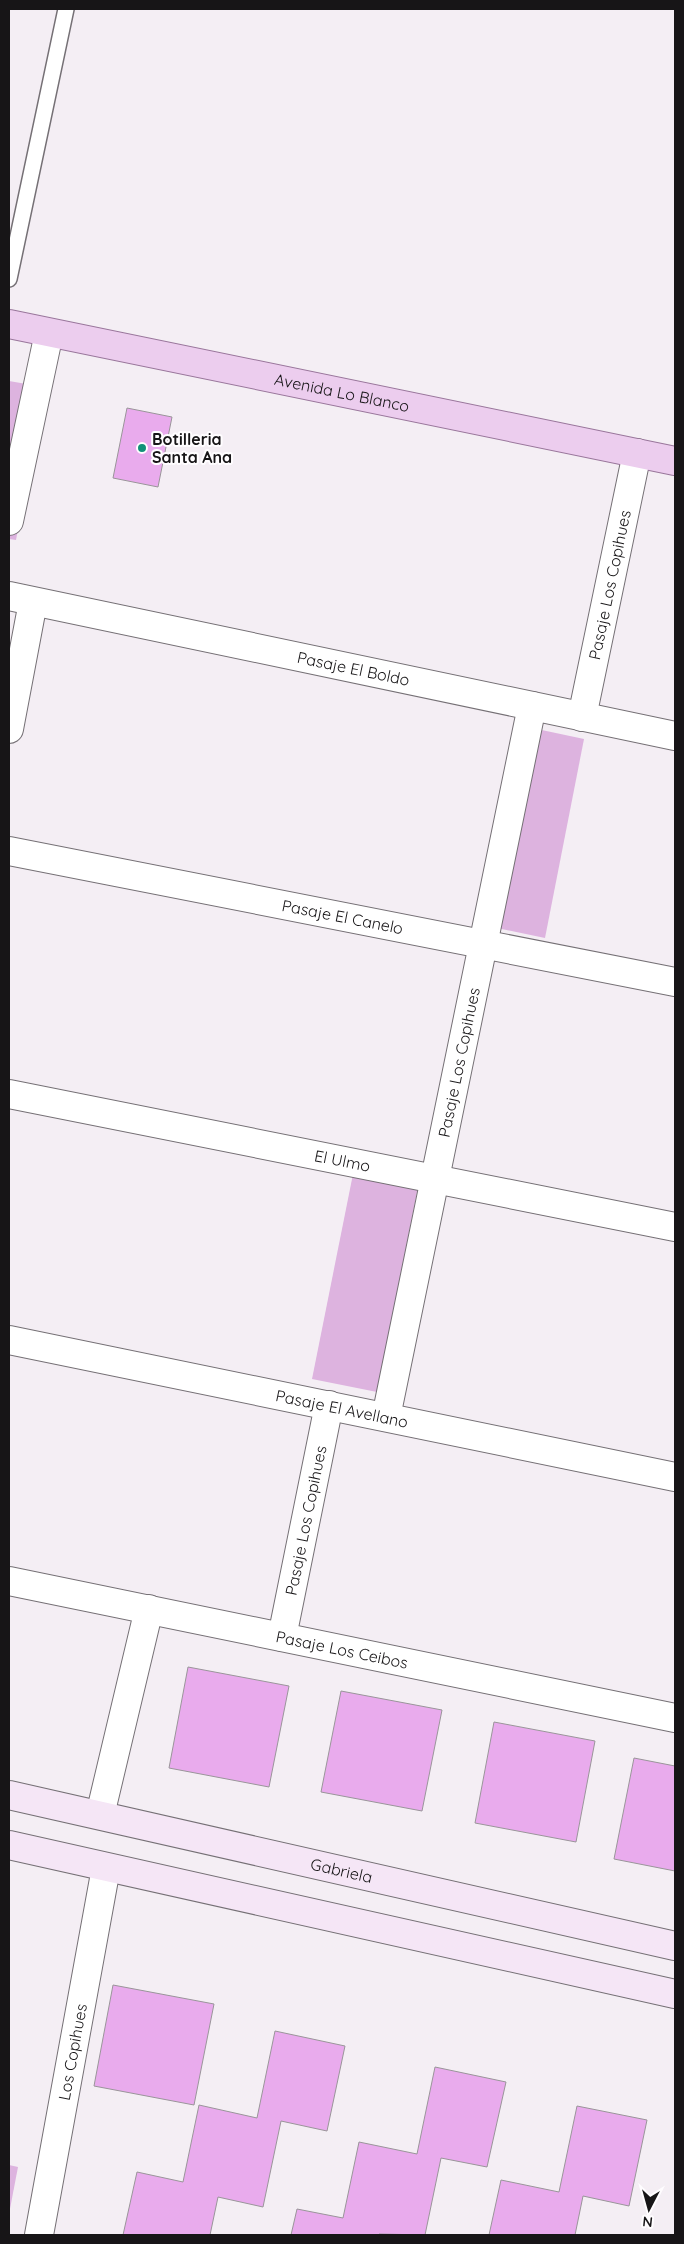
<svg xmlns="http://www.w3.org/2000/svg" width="684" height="2244" font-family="Quicksand,sans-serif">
<rect width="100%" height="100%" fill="#f4eef4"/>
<g fill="#ddb3df">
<path d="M 9,381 L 44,387 L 16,540 L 9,539 Z"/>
<path d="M 537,729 L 584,739 L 545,938 L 497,928 Z"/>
<path d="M 353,1174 L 418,1187 L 377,1392 L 312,1379 Z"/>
<path d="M 9,2165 L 18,2167 L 9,2214 Z"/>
</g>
<g fill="#e9abed" stroke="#9a959a">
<path d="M 127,408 L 172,417 L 158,487 L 113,478 Z"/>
<path d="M 188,1667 L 289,1686 L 269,1787 L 169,1768 Z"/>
<path d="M 341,1691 L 442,1710 L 422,1811 L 321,1792 Z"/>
<path d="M 494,1722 L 595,1741 L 576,1842 L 475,1823 Z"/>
<path d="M 634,1758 L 675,1766 L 675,1871 L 614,1859 Z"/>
<path d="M 113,1985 L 214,2004 L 194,2105 L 94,2086 Z"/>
<path d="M 275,2031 L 345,2046 L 327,2131 L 281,2121 L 263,2207 L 218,2197 L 210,2235 L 123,2235 L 137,2172 L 183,2182 L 199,2105 L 257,2118 Z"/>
<path d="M 435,2067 L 506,2082 L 487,2167 L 441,2158 L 425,2235 L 379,2234 L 378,2235 L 291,2235 L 297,2209 L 343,2218 L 359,2142 L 417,2154 Z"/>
<path d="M 577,2106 L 647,2120 L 629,2206 L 583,2196 L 575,2235 L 489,2235 L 501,2180 L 559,2192 Z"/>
</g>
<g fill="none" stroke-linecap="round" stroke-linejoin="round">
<defs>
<path id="lane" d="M 9,279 L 66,9"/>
<g id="street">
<path d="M 9,521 L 49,333"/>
<path id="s1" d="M 9,596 L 675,736"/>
<path id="s2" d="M 582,717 L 637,453"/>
<path d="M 9,729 L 33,602"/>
<path id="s3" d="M 9,851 L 675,982"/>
<path id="s4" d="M 9,1094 L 675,1227"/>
<path id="s5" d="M 9,1340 L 675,1477"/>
<path id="s6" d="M 386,1417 L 532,706"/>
<path id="s7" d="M 9,1581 L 675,1718"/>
<path id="s8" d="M 282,1637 L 329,1405"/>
<path d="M 100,1815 L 149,1609"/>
<path id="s9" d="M 39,2235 L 106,1868"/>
</g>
<g id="secondary">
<path id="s10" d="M 9,1795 L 675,1946"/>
<path d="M 9,1845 L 675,1994"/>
</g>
<g id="primary">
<path id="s11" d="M 9,324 L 675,461"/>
</g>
</defs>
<use href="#lane" stroke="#757075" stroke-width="18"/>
<use href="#street" stroke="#757075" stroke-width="30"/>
<use href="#secondary" stroke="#757075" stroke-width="30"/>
<use href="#primary" stroke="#99769b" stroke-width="30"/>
<use href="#lane" stroke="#fff" stroke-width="15"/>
<use href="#street" stroke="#fff" stroke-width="28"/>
<use href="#secondary" stroke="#f5e6f6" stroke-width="28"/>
<use href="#primary" stroke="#eccdee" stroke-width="28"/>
</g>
<circle fill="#119179" stroke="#fffdff" stroke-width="2" cx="142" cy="448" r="5"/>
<g text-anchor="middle" stroke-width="4" stroke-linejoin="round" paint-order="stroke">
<g font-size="16" fill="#171517" stroke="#fffdff">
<text dy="6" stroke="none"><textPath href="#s11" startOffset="340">Avenida Lo Blanco</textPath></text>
<text dy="6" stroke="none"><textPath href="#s2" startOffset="135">Pasaje Los Copihues</textPath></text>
<text dy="6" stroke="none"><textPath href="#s1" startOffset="352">Pasaje El Boldo</textPath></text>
<text dy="6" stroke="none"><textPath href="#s3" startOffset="340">Pasaje El Canelo</textPath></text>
<text dy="6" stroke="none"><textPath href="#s6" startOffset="362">Pasaje Los Copihues</textPath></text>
<text dy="6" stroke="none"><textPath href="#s4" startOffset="340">El Ulmo</textPath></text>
<text dy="6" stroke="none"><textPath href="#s5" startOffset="340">Pasaje El Avellano</textPath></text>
<text dy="6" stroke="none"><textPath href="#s8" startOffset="119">Pasaje Los Copihues</textPath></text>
<text dy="6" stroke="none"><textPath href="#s7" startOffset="340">Pasaje Los Ceibos</textPath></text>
<text dy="6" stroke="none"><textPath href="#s10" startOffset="341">Gabriela</textPath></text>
<text dy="6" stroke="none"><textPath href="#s9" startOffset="186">Los Copihues</textPath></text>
</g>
<g font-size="16" font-weight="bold" fill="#171517" stroke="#fffdff" text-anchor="start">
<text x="152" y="445">Botilleria<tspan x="152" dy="18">Santa Ana</tspan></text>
</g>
</g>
<rect width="684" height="2244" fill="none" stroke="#171517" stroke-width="20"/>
<g transform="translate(649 2209) rotate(186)" stroke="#fffdff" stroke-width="4" paint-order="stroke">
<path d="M0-4L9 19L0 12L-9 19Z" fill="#171517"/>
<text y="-8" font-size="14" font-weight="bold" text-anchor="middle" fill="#171517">N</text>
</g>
</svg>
